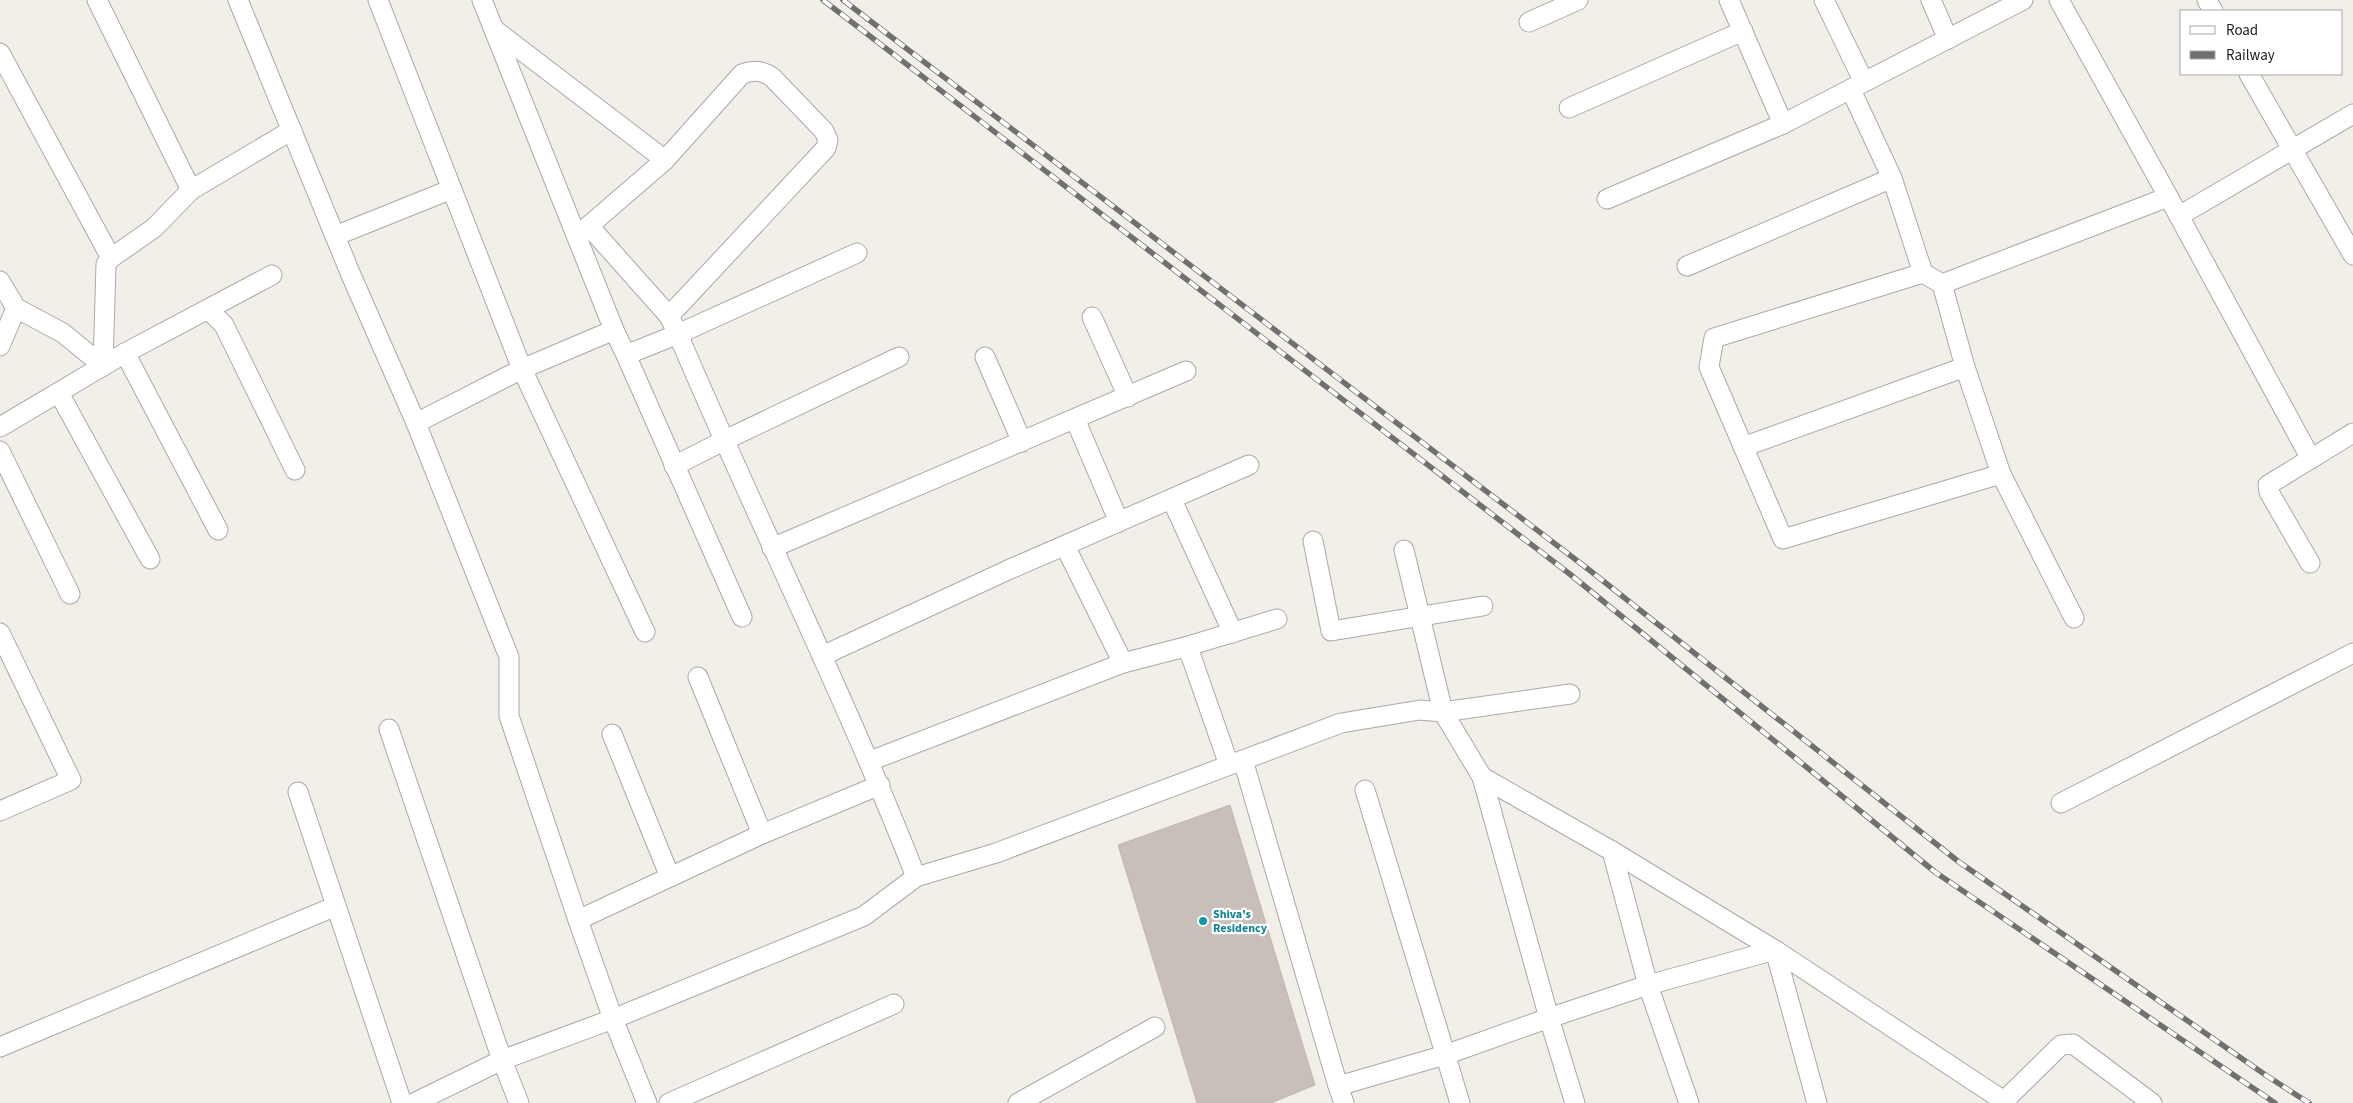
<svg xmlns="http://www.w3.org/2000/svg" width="2353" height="1103" font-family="'Source Sans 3',sans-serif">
<rect width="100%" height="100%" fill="#f2efe9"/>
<path fill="#c7bfb8" stroke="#c4b6ab" d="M 1230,805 L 1315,1085 L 1271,1103 L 1197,1103 L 1118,845 Z"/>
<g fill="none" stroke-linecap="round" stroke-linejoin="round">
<defs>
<g id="minor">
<path d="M 97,0 L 191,190 L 292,130"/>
<path d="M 238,0 L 351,275 L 416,423 L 522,369 L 614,330 L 626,355 L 678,334 C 755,516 844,693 916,877"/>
<path d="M 378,0 L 522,369 L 645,632"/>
<path d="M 482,0 L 614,330"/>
<path d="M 1729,0 L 1783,124"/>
<path d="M 1824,0 L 1864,82"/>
<path d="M 1931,0 L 1948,39"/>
<path d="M 2059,0 L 2179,216 L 2353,114"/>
<path d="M 2207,0 L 2213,11"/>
<path d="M 1529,22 L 1578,0"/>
<path d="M 495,30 L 665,160"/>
<path d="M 0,53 L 111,258"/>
<path d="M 2249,74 L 2353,255"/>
<path d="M 1851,90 L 1892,178 L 1923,273"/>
<path d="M 1569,108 L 1743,31"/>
<path d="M 1607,199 L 1783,124 L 2023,0"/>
<path d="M 2179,216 L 2311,459"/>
<path d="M 589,226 L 669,316"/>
<path d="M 335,236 L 452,189"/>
<path d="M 577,236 L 665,160 L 742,74 C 754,70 761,70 772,77 L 824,131 L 828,140 L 826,148 L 669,316 L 678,334 L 857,253"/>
<path d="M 1687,266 L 1892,178"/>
<path d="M 0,281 L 16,308 L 63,333 L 103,366"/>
<path d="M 1942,284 L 1965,367 L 2001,474"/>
<path d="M 209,310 L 224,325 L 295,470"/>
<path d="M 1092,317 L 1128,397"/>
<path d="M 0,346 L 16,308"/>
<path d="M 125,353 L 218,530"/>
<path d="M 626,355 L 742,617"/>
<path d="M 985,357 L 1022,442"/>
<path d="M 103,366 L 106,264 L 111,258 L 154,228 L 191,190"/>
<path d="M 59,393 L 150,559"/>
<path d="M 1075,419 L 1119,522"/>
<path d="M 416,423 L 509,657 L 509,716 L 578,920 L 762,834 L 880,785"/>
<path d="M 0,427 L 125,353 L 272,275"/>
<path d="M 1743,447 L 1965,367"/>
<path d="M 0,451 L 70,594"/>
<path d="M 674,466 L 723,441 L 899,357"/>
<path d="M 1172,500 L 1233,633"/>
<path d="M 1313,541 L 1331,631 L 1483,606"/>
<path d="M 1065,546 L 1123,663"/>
<path d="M 772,548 L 1186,371"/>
<path d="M 1404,550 L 1443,712 L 1570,694"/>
<path d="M 2310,563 L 2269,492 L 2268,485 L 2353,433"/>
<path d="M 2074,618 L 2001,474 L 1783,539 L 1709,367 L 1714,338 L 1923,273 L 1942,284 L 2168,197"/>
<path d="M 0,633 L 71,780 L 0,811"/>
<path d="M 1185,647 L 1277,619"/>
<path d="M 822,656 L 1008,570 L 1249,465"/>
<path d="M 698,677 L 762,834"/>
<path d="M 389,729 L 502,1060 L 414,1103"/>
<path d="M 612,734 L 670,877"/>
<path d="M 1243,760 L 1341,723 L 1420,710 L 1443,712 L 1482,777"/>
<path d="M 870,761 L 1123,663 L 1185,647 L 1191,656 L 1229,765"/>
<path d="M 1365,790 L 1460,1103"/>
<path d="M 298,792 L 402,1103"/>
<path d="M 2061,803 L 2353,653"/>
<path d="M 1612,851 L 1648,985 L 1689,1103"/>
<path d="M 578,920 L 613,1019 L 647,1103"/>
<path d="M 0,1047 L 336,906"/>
<path d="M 1338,1086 L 1344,1103"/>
<path d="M 2005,1100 L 2061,1045 L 2073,1044 L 2152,1103"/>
<path d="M 519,1103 L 502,1060 L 613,1019 L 864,916 L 916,877 L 996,853 L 1243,760 L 1338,1086 L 1445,1055 L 1549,1018 L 1482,777 L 1612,851 L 1775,950"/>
<path d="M 669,1103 L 894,1004"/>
<path d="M 1018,1103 L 1155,1027"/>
<path d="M 1575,1103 L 1549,1018 L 1648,985 L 1775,950"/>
<path d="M 1817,1103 L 1775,950 L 2007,1103"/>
</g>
</defs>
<use href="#minor" stroke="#a9a9a9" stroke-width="21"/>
<use href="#minor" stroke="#fff" stroke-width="19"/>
<defs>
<g id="rail">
<path d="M 823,0 L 1571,575 L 1935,872 L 2275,1103"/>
<path d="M 843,0 L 1588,569 L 1959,862 L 2267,1076 L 2309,1103"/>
</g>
</defs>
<use href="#rail" stroke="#707070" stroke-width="5.5"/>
<use href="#rail" stroke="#fff" stroke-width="4" stroke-dasharray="11" stroke-linecap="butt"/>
</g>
<circle fill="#0f9aa8" stroke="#fff" stroke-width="2" cx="1203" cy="921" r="5"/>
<g text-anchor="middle" stroke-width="4.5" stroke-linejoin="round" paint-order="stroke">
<g font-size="12" font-weight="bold" fill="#0d838f" stroke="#fff" text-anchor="start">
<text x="1213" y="918">Shiva's<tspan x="1213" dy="14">Residency</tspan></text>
</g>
</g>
<rect x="2180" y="10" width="162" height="65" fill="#ffffff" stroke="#a7a7a7"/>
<rect x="2190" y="26" width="25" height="8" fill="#ffffff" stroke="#a7a7a7"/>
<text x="2226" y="35" font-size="15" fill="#222222">Road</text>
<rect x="2190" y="51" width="25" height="8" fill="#707070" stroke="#a7a7a7"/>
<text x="2226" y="60" font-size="15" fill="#222222">Railway</text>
</svg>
